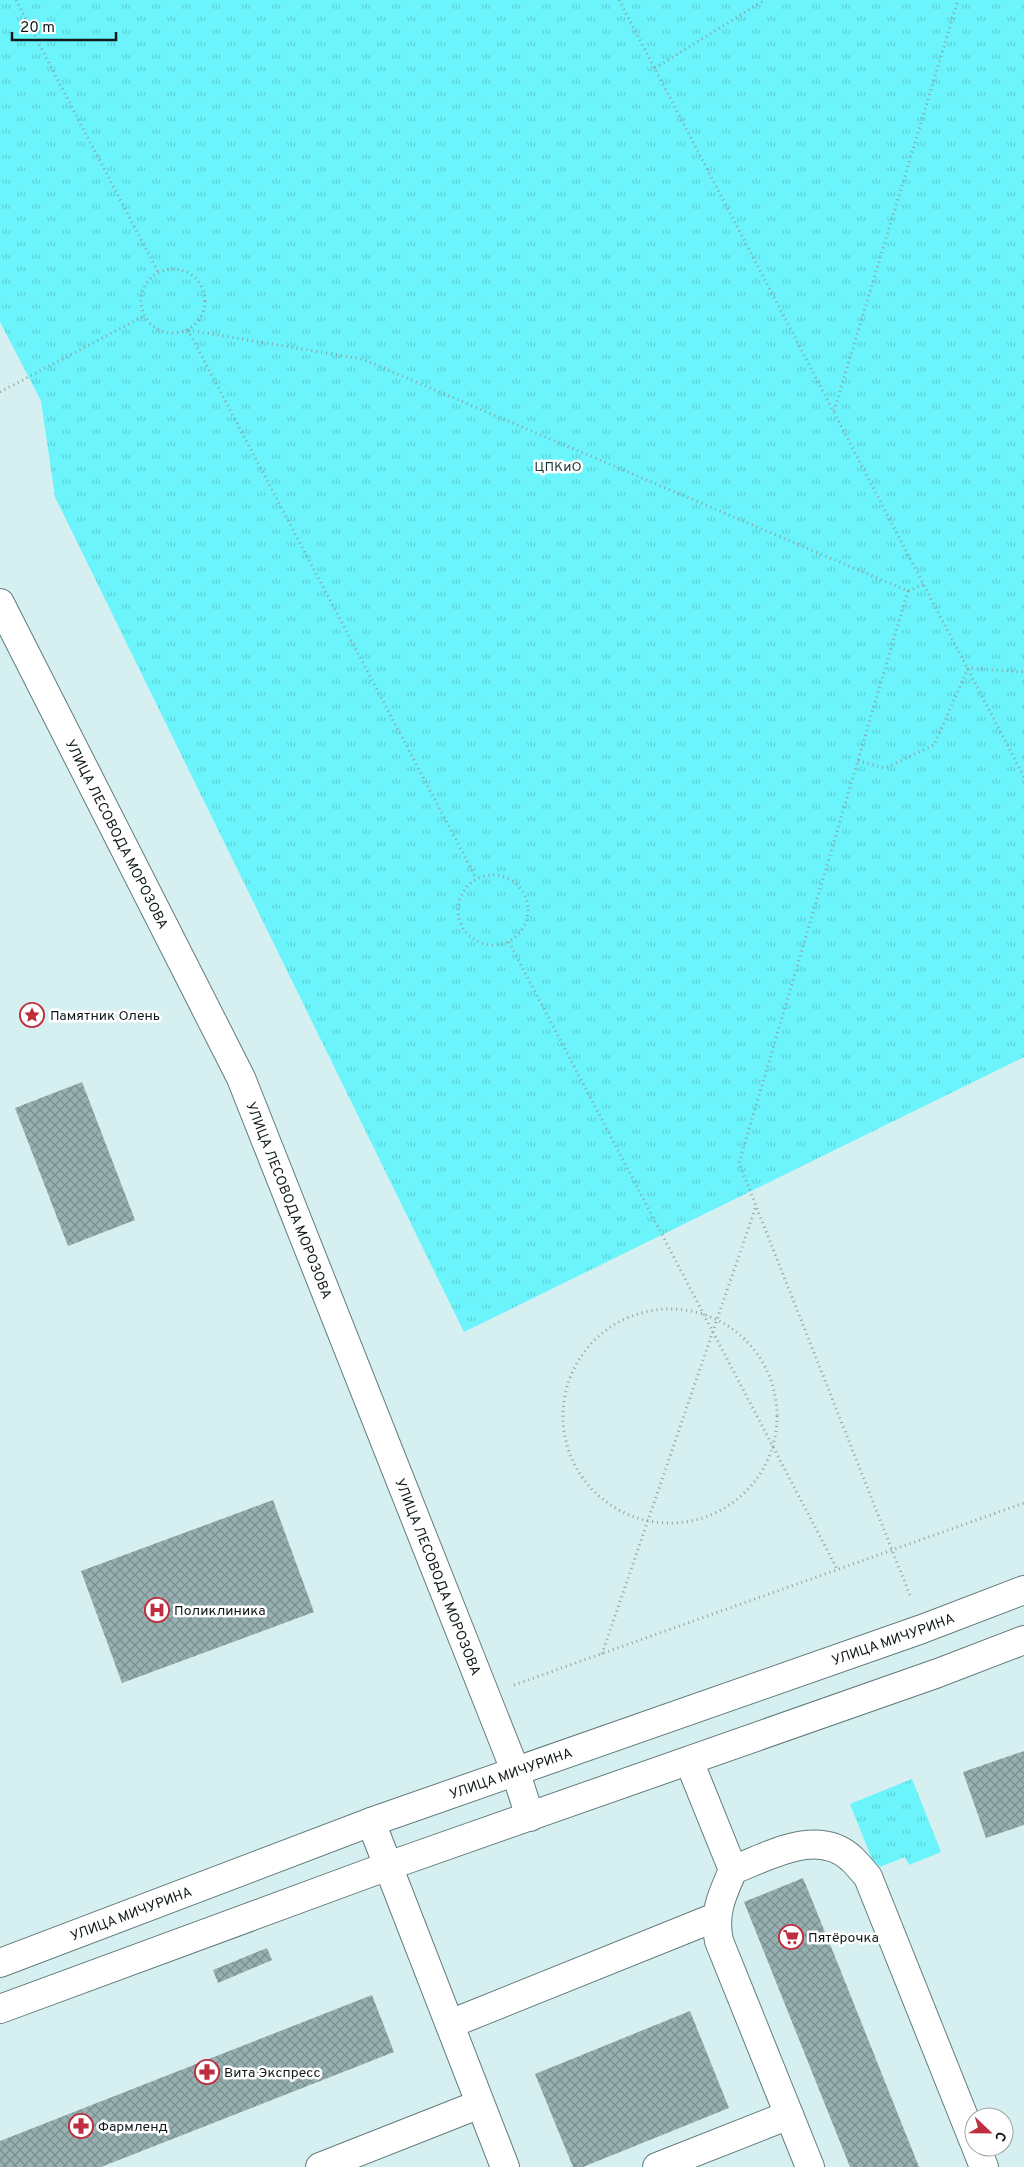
<svg xmlns="http://www.w3.org/2000/svg" width="1024" height="2167" font-family="Overpass,sans-serif">
<defs>
<pattern id="grass-tufts" width="24" height="20" patternUnits="userSpaceOnUse" patternTransform="scale(1.25)"><rect width="24" height="20" fill="#6bf4fb"/><path d="M3 7l-1-3M5 7V3M7 7l1-3M15 17l-1-3M17 17v-4M19 17l1-3" fill="none" stroke="#5cd1d7"/></pattern>
<pattern id="building-cross-hatch" width="8" height="8" patternUnits="userSpaceOnUse" patternTransform="scale(1.25)"><rect width="8" height="8" fill="#97b0b1"/><path d="M0 0l8 8M0 8l8-8" fill="none" stroke="#7a8e8f"/></pattern>
</defs>
<rect width="100%" height="100%" fill="#d6f0f1"/>
<g fill="url(#grass-tufts)">
<path d="M 0,0 L 1024,0 L 1024,1057 L 464,1332 L 55,497 L 41,401 L 0,322 Z"/>
<path d="M 912,1779 L 941,1852 L 909,1865 L 905,1857 L 880,1867 L 872,1859 L 850,1804 Z"/>
</g>
<g fill="url(#building-cross-hatch)">
<path d="M 82,1082 L 135,1220 L 68,1246 L 15,1108 Z"/>
<path d="M 273,1500 L 314,1612 L 122,1683 L 81,1571 Z"/>
<path d="M 1024,1751 L 1024,1825 L 986,1838 L 963,1772 Z"/>
<path d="M 803,1878 L 838,1964 L 919,2167 L 850,2167 L 744,1902 Z"/>
<path d="M 267,1948 L 272,1960 L 218,1983 L 213,1970 Z"/>
<path d="M 372,1995 L 394,2052 L 101,2167 L 0,2167 L 0,2141 Z"/>
<path d="M 690,2011 L 729,2108 L 583,2167 L 573,2167 L 535,2074 Z"/>
</g>
<g fill="none" stroke-linecap="round" stroke-linejoin="round">
<defs>
<g id="minor">
<path id="s1" d="M 0,603 L 241,1078 L 515,1770 L 530,1817"/>
<path d="M 689,1761 L 733,1870"/>
<path d="M 371,1822 L 505,2167"/>
<path id="s2" d="M 0,1963 L 371,1822 L 922,1629 L 1024,1590"/>
<path d="M 0,2009 L 388,1866 L 938,1673 L 1024,1640"/>
<path d="M 450,2024 L 716,1917"/>
<path d="M 976,2147 L 984,2167"/>
<path d="M 320,2167 L 480,2104"/>
<path d="M 657,2167 L 789,2115"/>
<path d="M 810,2167 L 719,1941 C 713,1913 722,1895 733,1870 C 769,1856 818,1827 852,1859 C 858,1865 863,1871 868,1877 L 974,2142"/>
</g>
</defs>
<use href="#minor" stroke="#637b7c" stroke-width="30"/>
<g stroke="#8ea2a3" stroke-width="3" stroke-dasharray="1 4" stroke-linecap="butt">
<path d="M 16,0 L 158,272"/>
<path d="M 619,0 L 1024,777"/>
<path d="M 655,68 L 765,0"/>
<circle cx="173" cy="301" r="32"/>
<path d="M 188,330 L 362,359 L 908,591 L 924,584"/>
<path d="M 188,330 L 476,878"/>
<path d="M 0,392 L 144,316"/>
<path d="M 834,411 L 958,0"/>
<path d="M 908,591 L 739,1163 L 911,1598"/>
<path d="M 858,761 L 885,768 L 934,745 L 968,668 L 1024,672"/>
<circle cx="493" cy="910" r="35"/>
<path d="M 509,942 L 838,1571"/>
<circle cx="670" cy="1416" r="107"/>
<path d="M 602,1654 L 756,1206"/>
<path d="M 514,1685 L 1024,1503"/>
</g>
<use href="#minor" stroke="#fff" stroke-width="28"/>
</g>
<defs>
<symbol id="sight-ring" viewBox="-11 -11 22 22"><circle r="9.5" fill="#fff" stroke="#be2e3e" stroke-width="1.5"/><path d="M0-6L1.8-2.2L6-1.7L2.9 1.2L3.7 5.4L0 3.3L-3.7 5.4L-2.9 1.2L-6-1.7L-1.8-2.2Z" fill="#be2e3e"/></symbol>
<symbol id="hospital-ring" viewBox="-11 -11 22 22"><circle r="9.5" fill="#fff" stroke="#be2e3e" stroke-width="1.5"/><path d="M-5-5h3v3.5h4V-5h3V5h-3V1.5h-4V5h-3Z" fill="#be2e3e"/></symbol>
<symbol id="supermarket-ring" viewBox="-11 -11 22 22"><circle r="9.5" fill="#fff" stroke="#be2e3e" stroke-width="1.5"/><path d="M-6-5.5h2.5l.6 2H6L4.5 2H-2.5L-4.4-4H-6ZM-1.5 3.2a1.3 1.3 0 1 0 .1 0ZM3 3.2a1.3 1.3 0 1 0 .1 0Z" fill="#be2e3e"/></symbol>
<symbol id="pharmacy-ring" viewBox="-11 -11 22 22"><circle r="9.5" fill="#fff" stroke="#be2e3e" stroke-width="1.5"/><path d="M-2-6h4v4h4v4h-4v4h-4v-4h-4v-4h4Z" fill="#be2e3e"/></symbol>
</defs>
<g fill-rule="evenodd">
<use href="#sight-ring" x="18" y="1001" width="28" height="28"/>
<use href="#hospital-ring" x="143" y="1596" width="28" height="28"/>
<use href="#supermarket-ring" x="777" y="1923" width="28" height="28"/>
<use href="#pharmacy-ring" x="193" y="2058" width="28" height="28"/>
<use href="#pharmacy-ring" x="67" y="2112" width="28" height="28"/>
</g>
<g text-anchor="middle" stroke-width="5" stroke-linejoin="round" paint-order="stroke">
<g font-size="14" fill="#1f393a" stroke="#fff">
<text x="558" y="471">ЦПКиО</text>
</g>
<g font-size="14" fill="#111a1b" stroke="#fff">
<text dy="5" stroke="none"><textPath href="#s1" startOffset="259">УЛИЦА ЛЕСОВОДА МОРОЗОВА</textPath></text>
<text dy="5" stroke="none"><textPath href="#s1" startOffset="664">УЛИЦА ЛЕСОВОДА МОРОЗОВА</textPath></text>
<text dy="5" stroke="none"><textPath href="#s1" startOffset="1069">УЛИЦА ЛЕСОВОДА МОРОЗОВА</textPath></text>
<text dy="5" stroke="none"><textPath href="#s2" startOffset="950">УЛИЦА МИЧУРИНА</textPath></text>
<text dy="5" stroke="none"><textPath href="#s2" startOffset="545">УЛИЦА МИЧУРИНА</textPath></text>
<text dy="5" stroke="none"><textPath href="#s2" startOffset="140">УЛИЦА МИЧУРИНА</textPath></text>
</g>
<g font-size="14" fill="#111a1b" stroke="#fff" text-anchor="start">
<text x="50" y="1020">Памятник Олень</text>
<text x="174" y="1615">Поликлиника</text>
<text x="808" y="1942">Пятёрочка</text>
<text x="224" y="2077">Вита Экспресс</text>
<text x="98" y="2131">Фармленд</text>
</g>
</g>
<g transform="translate(989 2132) rotate(112)"><circle r="24" fill="#ffffff" stroke="#a0a3a4"/>
<path d="M0-4L9 19L0 12L-9 19Z" fill="#be2e3e"/>
<text y="-8" font-size="14" font-weight="bold" text-anchor="middle" fill="#111a1b">С</text>
</g>
<path d="M12 32v8h104v-8" fill="none" stroke="#111a1b" stroke-width="2.5"/>
<text x="20" y="32" font-size="15" fill="#111a1b" stroke="#ffffff" stroke-width="4" paint-order="stroke">20 m</text>
</svg>
